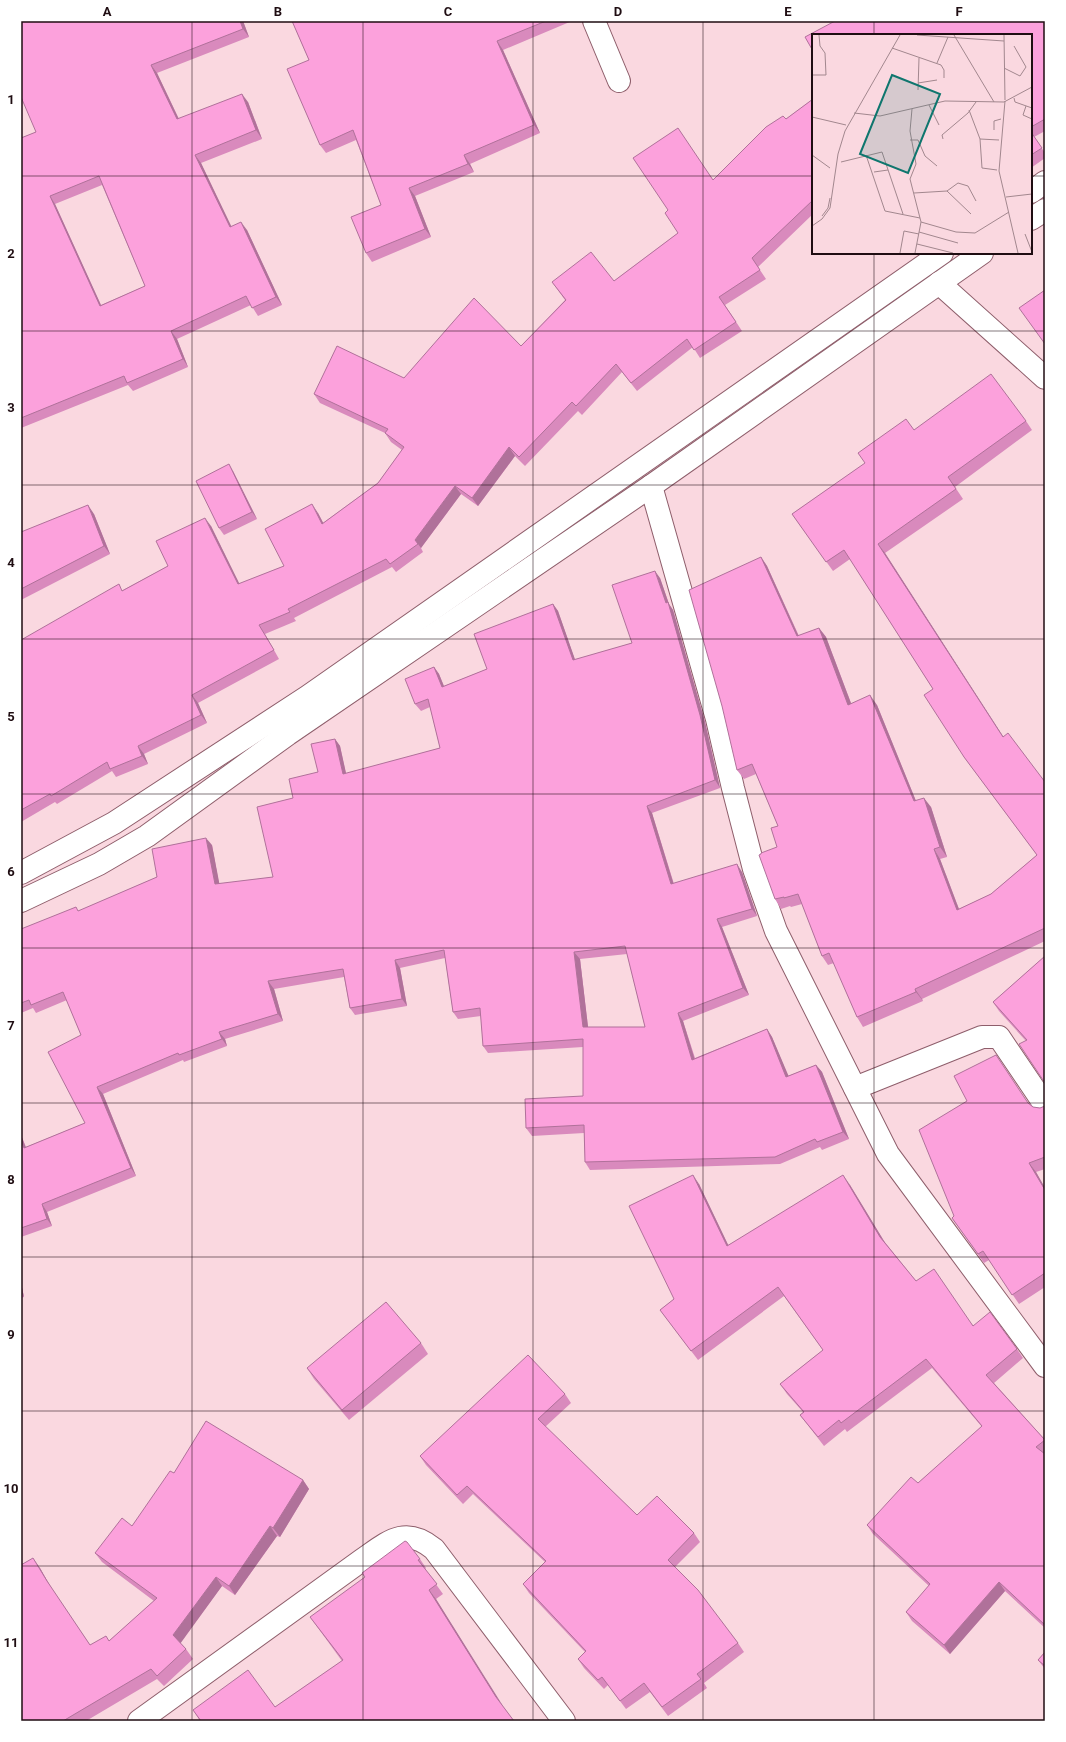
<svg xmlns="http://www.w3.org/2000/svg" width="1066" height="1742" font-family="Roboto,sans-serif">
<rect width="100%" height="100%" fill="#fad8e0"/>
<g fill="none" stroke-linecap="round" stroke-linejoin="round">
<defs>
<g id="minor">
<path d="M 594,21 L 619,81"/>
<path d="M 939,283 L 1045,378"/>
<path d="M 651,486 L 717,719 L 733,788 L 754,869 L 776,931 L 888,1154 L 1045,1366"/>
<path d="M 855,1088 L 982,1037 L 999,1037 L 1045,1105"/>
<path d="M 139,1721 L 362,1560 C 388,1542 405,1525 434,1549 L 564,1721"/>
</g>
<g id="major">
<path d="M 1031,192 L 1045,182"/>
<path d="M 1031,219 L 1045,210"/>
<path d="M 21,873 L 114,823 L 307,697 L 942,253"/>
<path d="M 21,901 L 99,864 L 147,836 L 288,734 L 651,486 L 982,253"/>
</g>
</defs>
<use href="#minor" stroke="#8e5e6b" stroke-width="24"/>
<use href="#major" stroke="#8e5e6b" stroke-width="24"/>
<use href="#minor" stroke="#fff" stroke-width="22"/>
<use href="#major" stroke="#fff" stroke-width="22"/>
</g>
<g fill="#d98abd" fill-rule="evenodd">
<path d="M 21,21 L 243,21 L 249,37 L 157,73 L 179,119 L 248,102 L 262,139 L 201,163 L 231,227 L 247,230 L 282,305 L 258,316 L 251,305 L 177,339 L 188,367 L 133,391 L 128,385 L 21,428 L 21,138 L 36,132 ZM 102,185 L 145,286 L 101,305 L 55,204 Z"/>
<path d="M 292,21 L 572,21 L 503,50 L 540,133 L 470,164 L 474,172 L 415,196 L 431,237 L 372,262 L 366,253 L 381,205 L 356,140 L 326,153 L 320,145 L 309,60 Z"/>
<path d="M 1045,21 L 1045,131 L 1034,137 L 1045,153 L 1045,158 L 1031,168 L 1031,35 Z"/>
<path d="M 813,99 L 813,214 L 758,267 L 766,279 L 725,305 L 742,331 L 700,358 L 693,347 L 637,391 L 622,372 L 582,415 L 578,411 L 525,466 L 515,456 L 478,506 L 461,494 L 421,548 L 423,552 L 396,572 L 392,567 L 294,618 L 296,621 L 265,634 L 279,659 L 198,703 L 207,723 L 144,754 L 148,764 L 116,777 L 112,771 L 57,804 L 55,802 L 21,822 L 21,640 L 123,590 L 168,566 L 211,526 L 239,584 L 284,566 L 318,513 L 323,523 L 378,483 L 402,450 L 391,442 L 385,433 L 320,403 L 314,394 L 404,378 L 521,346 L 565,300 L 552,282 L 614,281 L 678,233 L 713,180 L 786,119 Z"/>
<path d="M 1026,421 L 1032,430 L 955,487 L 963,499 L 885,553 L 1003,737 L 1045,782 L 1045,941 L 922,999 L 923,1001 L 863,1027 L 857,1017 L 834,963 L 828,965 L 822,956 L 802,904 L 791,907 L 790,906 L 781,909 L 775,899 L 778,826 L 756,774 L 744,779 L 737,770 L 761,557 L 767,566 L 799,636 L 819,628 L 826,637 L 851,703 L 877,705 L 916,801 L 931,807 L 947,857 L 940,859 L 959,909 L 991,894 L 1037,855 L 964,757 L 933,689 L 850,559 L 833,571 L 792,514 L 914,430 Z"/>
<path d="M 233,471 L 257,519 L 224,535 L 219,528 Z"/>
<path d="M 94,514 L 110,554 L 21,600 L 21,532 Z"/>
<path d="M 660,578 L 669,604 L 673,610 L 705,722 L 720,788 L 652,813 L 674,884 L 742,872 L 757,916 L 722,927 L 749,995 L 683,1021 L 695,1058 L 767,1029 L 772,1037 L 788,1076 L 816,1065 L 822,1072 L 849,1139 L 822,1150 L 820,1147 L 780,1164 L 590,1170 L 585,1162 L 584,1133 L 532,1136 L 526,1128 L 583,1096 L 583,1047 L 488,1053 L 483,1046 L 481,1016 L 458,1019 L 453,1012 L 445,958 L 400,968 L 407,1006 L 355,1015 L 350,1008 L 344,977 L 274,989 L 283,1021 L 225,1039 L 227,1046 L 184,1062 L 183,1060 L 103,1094 L 136,1176 L 47,1212 L 52,1226 L 21,1237 L 21,1135 L 26,1147 L 85,1123 L 81,1035 L 67,1000 L 36,1013 L 33,1008 L 21,1013 L 21,929 L 79,911 L 157,877 L 212,845 L 219,884 L 273,877 L 293,798 L 318,772 L 335,739 L 340,746 L 346,774 L 440,748 L 430,707 L 421,711 L 415,704 L 434,667 L 439,674 L 444,686 L 487,669 L 553,604 L 558,611 L 575,660 L 632,643 ZM 627,954 L 645,1027 L 588,1027 L 580,959 Z"/>
<path d="M 1045,956 L 1045,1083 L 1026,1041 L 999,1011 L 993,1002 Z"/>
<path d="M 1029,1103 L 1033,1107 L 1040,1108 L 1045,1106 L 1045,1169 L 1036,1172 L 1045,1188 L 1045,1287 L 1019,1304 L 989,1260 L 984,1263 L 952,1218 L 954,1216 Z"/>
<path d="M 699,1184 L 728,1245 L 850,1185 L 884,1241 L 916,1281 L 974,1326 L 1017,1349 L 1023,1358 L 994,1383 L 1045,1440 L 1045,1628 L 1005,1591 L 950,1654 L 912,1621 L 906,1612 L 929,1586 L 873,1534 L 867,1525 L 918,1483 L 982,1427 L 932,1368 L 847,1432 L 845,1429 L 824,1446 L 800,1415 L 803,1412 L 787,1394 L 780,1384 L 823,1350 L 784,1296 L 698,1360 L 660,1310 L 674,1299 Z"/>
<path d="M 21,1283 L 24,1297 L 21,1298 Z"/>
<path d="M 421,1343 L 428,1354 L 349,1420 L 314,1379 L 307,1368 Z"/>
<path d="M 565,1394 L 571,1403 L 545,1427 L 637,1515 L 694,1533 L 700,1542 L 675,1567 L 738,1643 L 744,1652 L 704,1683 L 707,1688 L 668,1716 L 650,1692 L 626,1709 L 608,1685 L 604,1689 L 584,1668 L 578,1659 L 585,1652 L 529,1593 L 523,1584 L 545,1562 L 473,1494 L 463,1504 L 426,1465 L 420,1456 Z"/>
<path d="M 174,1473 L 303,1480 L 309,1489 L 280,1537 L 277,1536 L 235,1595 L 222,1586 L 180,1643 L 186,1649 L 193,1659 L 164,1686 L 157,1679 L 86,1721 L 21,1721 L 40,1568 L 53,1591 L 90,1645 L 109,1641 L 154,1601 L 102,1562 L 95,1553 L 132,1526 Z"/>
<path d="M 420,1559 L 426,1568 L 425,1569 L 443,1594 L 436,1599 L 501,1704 L 514,1721 L 200,1721 L 193,1710 L 275,1707 L 342,1661 L 310,1617 Z"/>
<path d="M 1045,1652 L 1045,1669 L 1038,1660 Z"/>
</g>
<g fill="#b0719a">
<path d="M 240,21 L 243,21 L 249,37 L 243,29 Z"/>
<path d="M 497,41 L 503,50 L 540,133 L 534,125 Z"/>
<path d="M 151,65 L 157,73 L 183,128 L 177,119 Z"/>
<path d="M 242,94 L 248,102 L 262,139 L 256,130 Z"/>
<path d="M 195,155 L 201,163 L 236,236 L 230,227 Z"/>
<path d="M 464,155 L 470,164 L 474,172 L 468,164 Z"/>
<path d="M 409,188 L 415,196 L 431,237 L 425,229 Z"/>
<path d="M 50,196 L 55,204 L 105,314 L 100,306 Z"/>
<path d="M 241,222 L 247,230 L 282,305 L 276,297 Z"/>
<path d="M 171,331 L 177,339 L 188,367 L 183,359 Z"/>
<path d="M 509,447 L 515,456 L 478,506 L 472,498 Z"/>
<path d="M 229,464 L 233,471 L 257,519 L 252,512 Z"/>
<path d="M 455,486 L 461,494 L 421,548 L 415,540 Z"/>
<path d="M 312,504 L 318,513 L 328,532 L 322,524 Z"/>
<path d="M 88,505 L 94,514 L 110,554 L 104,546 Z"/>
<path d="M 205,518 L 211,526 L 244,593 L 238,584 Z"/>
<path d="M 878,544 L 885,553 L 1010,747 L 1003,737 Z"/>
<path d="M 761,557 L 767,566 L 803,646 L 797,636 Z"/>
<path d="M 655,571 L 660,578 L 669,604 L 673,610 L 705,722 L 720,788 L 715,780 L 666,603 Z"/>
<path d="M 553,604 L 558,611 L 578,668 L 573,660 Z"/>
<path d="M 819,628 L 826,637 L 855,714 L 848,705 Z"/>
<path d="M 434,667 L 439,674 L 447,694 L 442,687 Z"/>
<path d="M 192,695 L 198,703 L 207,723 L 201,715 Z"/>
<path d="M 870,695 L 877,705 L 920,811 L 914,801 Z"/>
<path d="M 335,739 L 340,746 L 348,782 L 343,774 Z"/>
<path d="M 138,746 L 144,754 L 148,764 L 142,756 Z"/>
<path d="M 924,798 L 931,807 L 947,857 L 940,847 Z"/>
<path d="M 647,806 L 652,813 L 676,892 L 671,884 Z"/>
<path d="M 206,838 L 212,845 L 221,892 L 215,884 Z"/>
<path d="M 934,849 L 940,859 L 963,920 L 957,910 Z"/>
<path d="M 737,864 L 742,872 L 757,916 L 752,909 Z"/>
<path d="M 717,919 L 722,927 L 749,995 L 743,988 Z"/>
<path d="M 574,952 L 580,959 L 589,1035 L 583,1027 Z"/>
<path d="M 395,960 L 400,968 L 407,1006 L 402,999 Z"/>
<path d="M 268,981 L 274,989 L 283,1021 L 278,1014 Z"/>
<path d="M 915,989 L 922,999 L 923,1001 L 916,992 Z"/>
<path d="M 678,1013 L 683,1021 L 697,1067 L 692,1060 Z"/>
<path d="M 767,1029 L 772,1037 L 792,1084 L 786,1077 Z"/>
<path d="M 219,1032 L 225,1039 L 227,1046 L 222,1039 Z"/>
<path d="M 816,1065 L 822,1072 L 849,1139 L 843,1132 Z"/>
<path d="M 97,1087 L 103,1094 L 136,1176 L 131,1168 Z"/>
<path d="M 21,1135 L 29,1156 L 24,1148 L 21,1140 Z"/>
<path d="M 1029,1163 L 1036,1172 L 1045,1188 L 1045,1190 Z"/>
<path d="M 693,1175 L 699,1184 L 733,1255 L 727,1246 Z"/>
<path d="M 843,1175 L 850,1185 L 887,1246 L 880,1237 Z"/>
<path d="M 42,1204 L 47,1212 L 52,1226 L 47,1219 Z"/>
<path d="M 21,1283 L 24,1297 L 21,1292 Z"/>
<path d="M 303,1480 L 309,1489 L 280,1537 L 273,1528 Z"/>
<path d="M 270,1526 L 277,1536 L 235,1595 L 229,1586 Z"/>
<path d="M 33,1558 L 40,1568 L 53,1591 L 47,1581 Z"/>
<path d="M 216,1577 L 222,1586 L 180,1644 L 173,1635 Z"/>
<path d="M 999,1582 L 1005,1591 L 950,1654 L 944,1645 Z"/>
<path d="M 429,1590 L 436,1599 L 503,1706 L 496,1697 Z"/>
</g>
<g fill="#fca1dc" stroke="#b0719a" fill-rule="evenodd">
<path d="M 21,21 L 240,21 L 243,29 L 151,65 L 177,119 L 242,94 L 256,130 L 195,155 L 230,227 L 241,222 L 276,297 L 252,308 L 246,296 L 171,331 L 183,359 L 127,383 L 124,376 L 21,418 L 21,138 L 36,132 L 21,97 ZM 99,176 L 145,286 L 100,306 L 50,196 Z"/>
<path d="M 292,21 L 546,21 L 497,41 L 534,125 L 464,155 L 468,164 L 409,188 L 425,229 L 366,253 L 351,217 L 381,205 L 353,130 L 320,145 L 287,69 L 309,60 Z"/>
<path d="M 835,21 L 1045,21 L 1045,119 L 1031,127 L 1031,35 L 813,35 L 813,51 L 805,37 Z"/>
<path d="M 813,99 L 813,200 L 752,258 L 760,270 L 719,297 L 736,322 L 694,350 L 687,339 L 631,383 L 616,364 L 576,406 L 572,402 L 519,457 L 509,447 L 472,498 L 455,486 L 415,540 L 418,544 L 390,564 L 386,559 L 288,609 L 290,612 L 259,625 L 274,650 L 192,695 L 201,715 L 138,746 L 142,756 L 110,769 L 107,762 L 51,796 L 50,794 L 21,810 L 21,640 L 119,584 L 122,591 L 168,566 L 156,541 L 205,518 L 238,584 L 284,566 L 265,529 L 312,504 L 322,524 L 378,483 L 404,447 L 385,433 L 388,429 L 314,394 L 337,346 L 404,378 L 474,298 L 521,346 L 566,300 L 552,282 L 591,252 L 614,281 L 678,233 L 665,213 L 668,210 L 633,158 L 678,128 L 713,180 L 766,127 L 783,116 L 786,119 Z"/>
<path d="M 1031,132 L 1042,148 L 1031,155 Z"/>
<path d="M 1045,290 L 1045,344 L 1019,308 Z"/>
<path d="M 991,374 L 1026,421 L 948,477 L 956,489 L 878,544 L 1003,737 L 1008,733 L 1045,782 L 1045,928 L 915,989 L 916,992 L 857,1017 L 829,953 L 822,956 L 798,894 L 784,898 L 784,897 L 775,899 L 759,855 L 761,854 L 761,853 L 777,847 L 771,828 L 778,826 L 752,764 L 737,770 L 722,706 L 689,590 L 761,557 L 797,636 L 819,628 L 848,705 L 870,695 L 914,801 L 924,798 L 940,847 L 934,849 L 957,910 L 991,894 L 1037,855 L 964,757 L 924,695 L 933,689 L 844,550 L 826,562 L 792,514 L 865,463 L 858,453 L 906,419 L 914,430 Z"/>
<path d="M 229,464 L 252,512 L 219,528 L 196,481 Z"/>
<path d="M 88,505 L 104,546 L 21,589 L 21,532 Z"/>
<path d="M 655,571 L 666,603 L 668,602 L 700,715 L 715,780 L 647,806 L 671,884 L 737,864 L 752,909 L 717,919 L 743,988 L 678,1013 L 692,1060 L 767,1029 L 786,1077 L 816,1065 L 843,1132 L 817,1142 L 815,1139 L 775,1157 L 585,1162 L 584,1125 L 526,1128 L 525,1099 L 583,1096 L 583,1039 L 483,1046 L 480,1008 L 453,1012 L 444,950 L 395,960 L 402,999 L 350,1008 L 343,969 L 268,981 L 278,1014 L 219,1032 L 222,1039 L 179,1055 L 178,1053 L 97,1087 L 131,1168 L 42,1204 L 47,1219 L 21,1228 L 21,1140 L 24,1148 L 85,1123 L 48,1052 L 81,1035 L 63,992 L 31,1005 L 29,1000 L 21,1003 L 21,929 L 76,907 L 78,911 L 157,877 L 152,849 L 206,838 L 215,884 L 273,877 L 257,807 L 293,798 L 289,779 L 318,772 L 311,744 L 335,739 L 343,774 L 440,748 L 428,699 L 415,704 L 405,679 L 434,667 L 442,687 L 487,669 L 474,634 L 553,604 L 573,660 L 632,643 L 612,585 ZM 625,946 L 645,1027 L 583,1027 L 574,952 Z"/>
<path d="M 1045,956 L 1045,1083 L 1019,1044 L 1027,1040 L 993,1002 Z"/>
<path d="M 996,1055 L 1028,1103 L 1033,1107 L 1040,1108 L 1045,1106 L 1045,1157 L 1029,1163 L 1045,1190 L 1045,1273 L 1012,1295 L 983,1251 L 978,1254 L 952,1218 L 954,1216 L 919,1130 L 967,1101 L 954,1076 Z"/>
<path d="M 693,1175 L 727,1246 L 843,1175 L 880,1237 L 916,1281 L 934,1269 L 973,1326 L 990,1312 L 1017,1349 L 986,1375 L 1045,1440 L 1036,1447 L 1045,1454 L 1045,1625 L 999,1582 L 944,1645 L 906,1612 L 930,1584 L 867,1525 L 911,1477 L 918,1483 L 982,1426 L 926,1359 L 841,1423 L 839,1420 L 818,1437 L 800,1415 L 804,1412 L 780,1384 L 823,1350 L 778,1287 L 691,1351 L 660,1310 L 674,1299 L 629,1206 Z"/>
<path d="M 386,1302 L 421,1343 L 342,1410 L 307,1368 Z"/>
<path d="M 528,1355 L 565,1394 L 538,1419 L 637,1515 L 657,1496 L 694,1533 L 668,1560 L 698,1590 L 738,1643 L 697,1674 L 701,1679 L 662,1707 L 644,1683 L 620,1701 L 602,1677 L 598,1680 L 578,1659 L 586,1651 L 523,1584 L 546,1561 L 467,1486 L 457,1495 L 420,1456 Z"/>
<path d="M 206,1421 L 303,1480 L 273,1528 L 270,1526 L 229,1586 L 216,1577 L 173,1635 L 186,1649 L 157,1676 L 151,1669 L 63,1721 L 21,1721 L 21,1565 L 33,1558 L 47,1581 L 90,1645 L 106,1636 L 109,1641 L 157,1598 L 95,1553 L 122,1518 L 132,1526 L 170,1471 L 174,1473 Z"/>
<path d="M 405,1541 L 407,1542 L 420,1559 L 418,1560 L 437,1584 L 429,1590 L 496,1697 L 514,1721 L 201,1721 L 193,1710 L 248,1670 L 275,1707 L 343,1660 L 310,1617 L 365,1577 L 362,1573 Z"/>
<path d="M 1045,1652 L 1045,1666 L 1038,1660 Z"/>
</g>
<path fill="none" stroke="#1f0d12" stroke-width="1" stroke-opacity="0.55" d="M 192,21 L 192,1721M 363,21 L 363,1721M 533,21 L 533,1721M 703,21 L 703,1721M 874,21 L 874,35M 21,176 L 813,176M 1031,176 L 1045,176M 874,253 L 874,1721M 21,331 L 1045,331M 21,485 L 1045,485M 21,639 L 1045,639M 21,794 L 1045,794M 21,948 L 1045,948M 21,1103 L 1045,1103M 21,1257 L 1045,1257M 21,1411 L 1045,1411M 21,1566 L 1045,1566"/>
<g transform="translate(812 34)">
<rect width="220" height="220" fill="#fad8e0"/>
<path fill="none" stroke="#a2878e" stroke-width="1" d="M 105,1 L 192,7M 142,1 L 182,68M 192,1 L 193,66M 80,14 L 129,31 L 132,36 L 132,44M 125,29 L 136,3M 192,34 L 208,42 L 214,33 L 202,12M 0,41 L 14,41 L 13,19 L 8,12 L 7,1M 106,49 L 125,46M 106,56 L 107,24M 202,64 L 203,68 L 220,74M 193,67 L 187,137 L 206,219M 117,71 L 127,91M 214,72 L 211,81 L 220,85M 100,75 L 98,97 L 104,130 L 98,145 L 109,188 L 103,219M 157,76 L 168,105 L 170,134 L 185,136M 42,79 L 68,82 L 133,67 L 192,68 L 220,53M 0,83 L 34,91M 182,96 L 182,87 L 189,85M 131,105 L 130,101 L 156,79 L 164,68M 168,105 L 187,106M 98,106 L 106,106 L 113,122 L 125,132M 0,121 L 18,134M 54,121 L 73,177 L 108,184M 29,128 L 70,118 L 91,180M 62,138 L 76,136M 135,157 L 159,180M 102,159 L 135,157 L 146,149 L 156,152 L 164,167M 194,163 L 220,160M 10,182 L 16,174 L 18,164M 109,188 L 144,198 L 163,199 L 197,178M 0,192 L 10,185 L 18,174 L 26,120 L 33,97 L 88,1M 107,198 L 146,209M 213,200 L 220,218M 105,210 L 141,219M 88,219 L 92,197 L 107,200"/>
<path fill="#0f766e" fill-opacity="0.15" stroke="#0f766e" stroke-width="2" d="M 80,41 L 128,60 L 96,139 L 48,120 Z"/>
<rect width="220" height="220" fill="none" stroke="#1f0d12" stroke-width="2"/>
</g>
<rect width="1066" height="1742" fill="none" stroke="#ffffff" stroke-width="44"/>
<rect x="22" y="22" width="1022" height="1698" fill="none" stroke="#1f0d12" stroke-width="1.5"/>
<g font-size="13" text-anchor="middle" font-weight="bold" fill="#1f0d12">
<text x="107" y="16">A</text>
<text x="278" y="16">B</text>
<text x="448" y="16">C</text>
<text x="618" y="16">D</text>
<text x="788" y="16">E</text>
<text x="959" y="16">F</text>
<text x="11" y="104">1</text>
<text x="11" y="258">2</text>
<text x="11" y="412">3</text>
<text x="11" y="567">4</text>
<text x="11" y="721">5</text>
<text x="11" y="876">6</text>
<text x="11" y="1030">7</text>
<text x="11" y="1184">8</text>
<text x="11" y="1339">9</text>
<text x="11" y="1493">10</text>
<text x="11" y="1647">11</text>
</g>
</svg>
